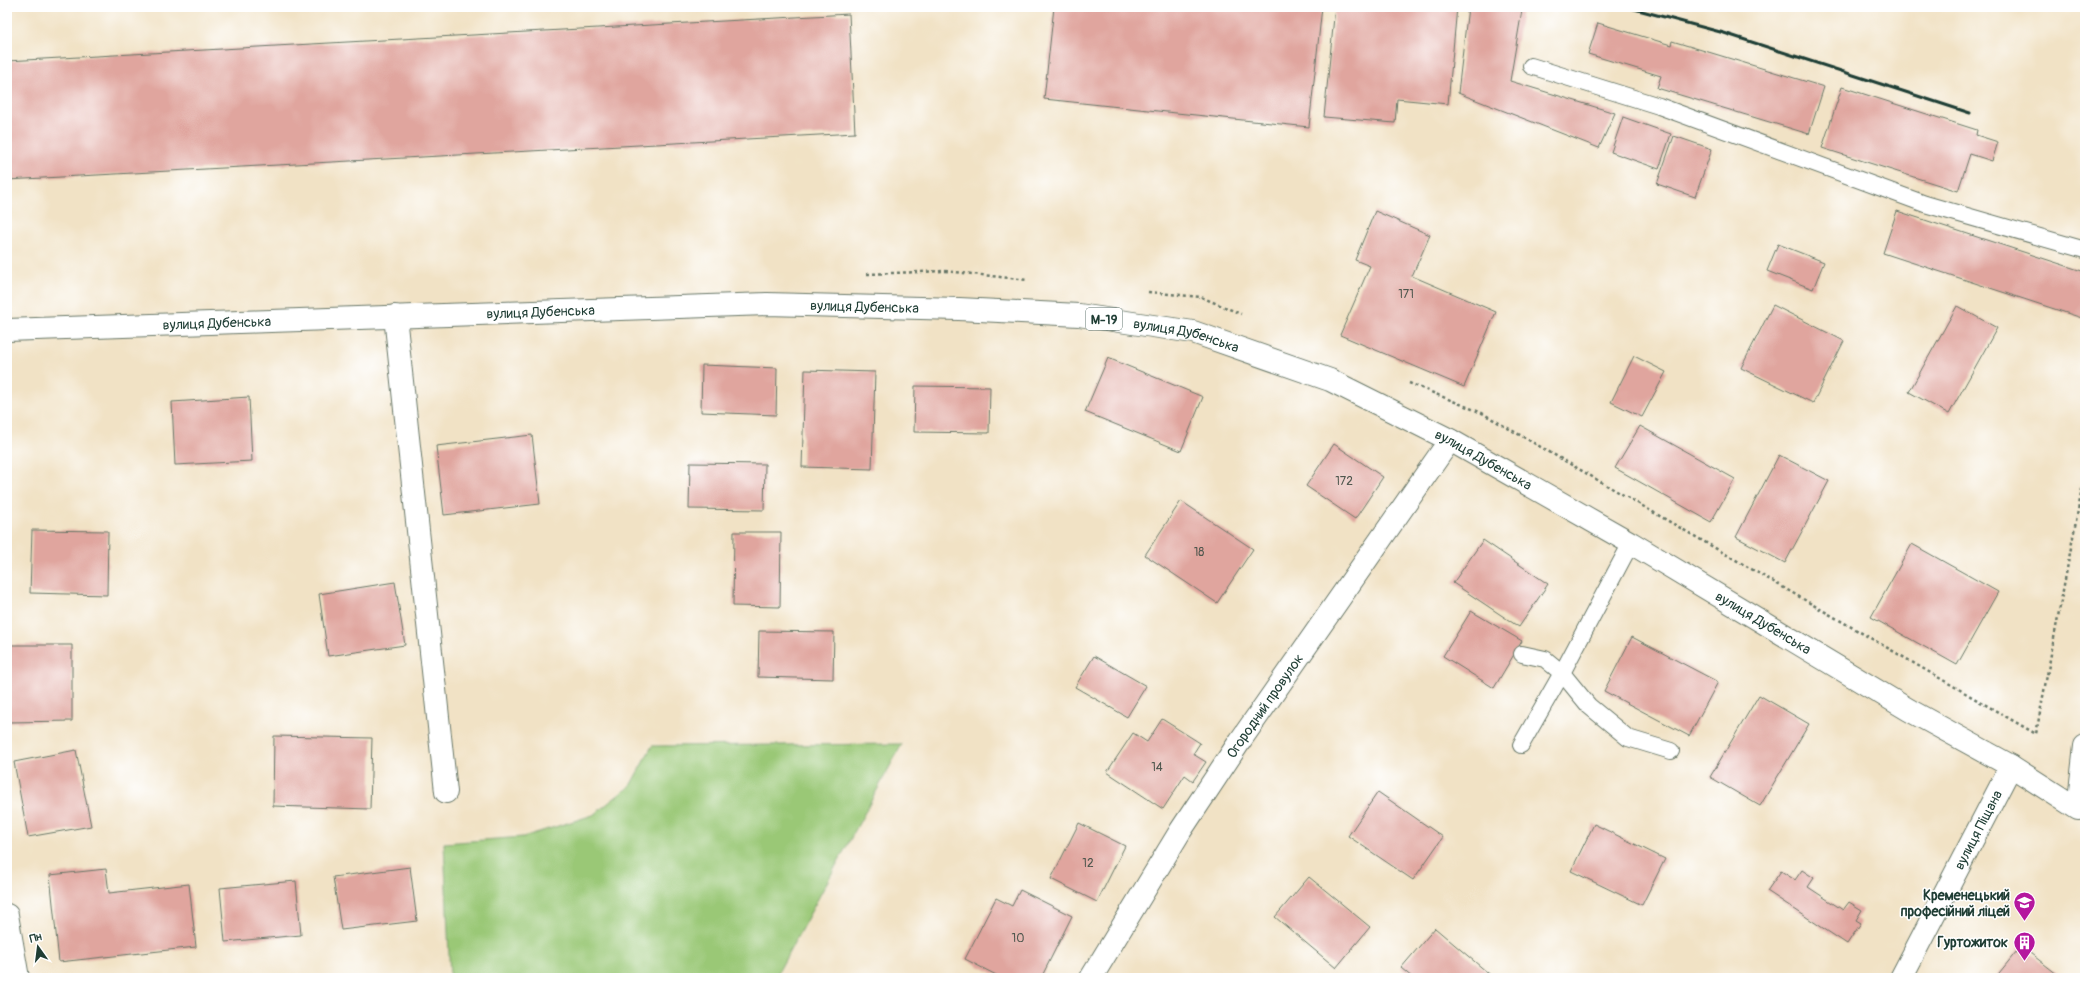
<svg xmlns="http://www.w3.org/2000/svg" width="2092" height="985" font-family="Pangolin,sans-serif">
<rect width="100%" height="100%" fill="#fff"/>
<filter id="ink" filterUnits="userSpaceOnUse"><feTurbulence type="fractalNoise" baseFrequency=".025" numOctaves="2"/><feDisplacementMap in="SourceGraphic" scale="8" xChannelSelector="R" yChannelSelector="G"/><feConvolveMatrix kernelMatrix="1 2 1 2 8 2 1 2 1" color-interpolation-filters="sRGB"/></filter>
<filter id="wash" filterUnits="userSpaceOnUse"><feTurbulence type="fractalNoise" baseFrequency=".012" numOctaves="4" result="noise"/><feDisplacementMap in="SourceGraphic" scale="16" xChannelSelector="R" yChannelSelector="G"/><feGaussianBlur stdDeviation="0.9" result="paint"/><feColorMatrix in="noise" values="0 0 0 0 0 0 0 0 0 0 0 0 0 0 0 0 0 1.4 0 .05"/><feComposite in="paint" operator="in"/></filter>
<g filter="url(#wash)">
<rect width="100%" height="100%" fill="#f1e2c5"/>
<path fill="#9ac876" stroke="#5c8255" d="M 902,744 L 775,978 L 450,978 L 444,843 L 523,837 L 593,815 L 630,786 L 652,746 Z"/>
<g id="blocks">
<g fill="#e0a59e">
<path d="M 1054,7 L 1322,7 L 1309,127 L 1044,99 Z"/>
<path d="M 1335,7 L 1457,7 L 1448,104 L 1397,99 L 1395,123 L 1324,117 Z"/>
<path d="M 1468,7 L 1522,10 L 1510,81 L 1615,113 L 1599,148 L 1458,93 Z"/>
<path d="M 849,14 L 855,133 L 7,180 L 7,61 Z"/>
<path d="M 1598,23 L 1671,45 L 1672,41 L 1824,87 L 1809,134 L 1657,88 L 1661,76 L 1588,54 Z"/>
<path d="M 1842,87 L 1977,130 L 1976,135 L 1998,142 L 1992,161 L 1970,154 L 1958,191 L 1822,148 Z"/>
<path d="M 1623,117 L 1671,134 L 1659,169 L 1611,152 Z"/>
<path d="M 1674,136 L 1712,149 L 1695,197 L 1657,184 Z"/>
<path d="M 1375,211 L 1430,235 L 1412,276 L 1496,312 L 1464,387 L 1340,335 L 1370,266 L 1355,260 Z"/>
<path d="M 1897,211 L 2085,272 L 2085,319 L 1883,253 Z"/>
<path d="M 1778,244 L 1824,262 L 1813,289 L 1767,271 Z"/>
<path d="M 1773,305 L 1844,341 L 1813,403 L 1741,368 Z"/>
<path d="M 1957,306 L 1997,328 L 1949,414 L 1909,392 Z"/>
<path d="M 1634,356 L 1666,372 L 1642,417 L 1611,402 Z"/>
<path d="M 1108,358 L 1203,397 L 1181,451 L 1085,412 Z"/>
<path d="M 702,365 L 777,368 L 776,415 L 701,412 Z"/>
<path d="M 805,370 L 875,372 L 872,469 L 802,467 Z"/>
<path d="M 915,386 L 990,387 L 989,433 L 914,432 Z"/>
<path d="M 249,397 L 252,461 L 175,465 L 172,402 Z"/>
<path d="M 1640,426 L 1735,479 L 1711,522 L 1615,468 Z"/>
<path d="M 532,435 L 540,504 L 444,515 L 436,446 Z"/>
<path d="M 1334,444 L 1383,477 L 1355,519 L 1306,486 Z"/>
<path d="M 1779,455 L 1829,481 L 1785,563 L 1736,537 Z"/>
<path d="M 690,463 L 765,464 L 764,510 L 689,509 Z"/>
<path d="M 1181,501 L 1253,549 L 1217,603 L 1145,555 Z"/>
<path d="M 32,530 L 108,531 L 107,595 L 30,593 Z"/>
<path d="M 734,532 L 781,532 L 780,607 L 733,606 Z"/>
<path d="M 1483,540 L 1548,584 L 1519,627 L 1453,583 Z"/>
<path d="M 1912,544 L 1998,592 L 1957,665 L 1871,617 Z"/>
<path d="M 395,582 L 405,645 L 328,656 L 319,594 Z"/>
<path d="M 1471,611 L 1522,641 L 1494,688 L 1443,656 Z"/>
<path d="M 759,631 L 834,632 L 833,679 L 758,677 Z"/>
<path d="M 1632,637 L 1718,682 L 1689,736 L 1604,691 Z"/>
<path d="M 8,645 L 72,645 L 72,721 L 8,722 Z"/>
<path d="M 1094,656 L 1146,686 L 1127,717 L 1075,687 Z"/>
<path d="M 1759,695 L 1809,724 L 1760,806 L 1710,777 Z"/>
<path d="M 1162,719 L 1200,743 L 1193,754 L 1206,762 L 1193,781 L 1185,775 L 1163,809 L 1107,772 L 1133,733 L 1147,742 Z"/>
<path d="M 274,736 L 372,738 L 370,809 L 273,806 Z"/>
<path d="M 76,750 L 91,826 L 28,837 L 14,762 Z"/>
<path d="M 1378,792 L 1443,837 L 1413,880 L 1348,836 Z"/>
<path d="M 1079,823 L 1125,846 L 1097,902 L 1051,879 Z"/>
<path d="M 1594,824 L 1665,859 L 1642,905 L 1571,871 Z"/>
<path d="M 410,867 L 417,921 L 341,930 L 333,877 Z"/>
<path d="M 106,869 L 109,893 L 189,884 L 196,947 L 59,962 L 50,875 Z"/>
<path d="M 1802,870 L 1814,878 L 1808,887 L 1843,910 L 1849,902 L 1862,910 L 1856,920 L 1861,923 L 1847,944 L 1767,891 L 1781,871 L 1795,880 Z"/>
<path d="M 1309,877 L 1370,927 L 1336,968 L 1275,917 Z"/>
<path d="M 296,881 L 301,935 L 225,942 L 220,888 Z"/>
<path d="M 1020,890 L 1072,916 L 1041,978 L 1002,978 L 965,959 L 996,898 L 1012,906 Z"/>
<path d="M 1435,928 L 1494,978 L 1413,978 L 1401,968 Z"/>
<path d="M 2021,946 L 2062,978 L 1995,978 Z"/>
</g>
</g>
</g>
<g filter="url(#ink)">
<use href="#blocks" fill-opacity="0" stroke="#687767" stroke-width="1"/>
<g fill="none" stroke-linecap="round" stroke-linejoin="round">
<defs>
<g id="service">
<path d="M 1531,66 L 1659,106 L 1925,204 L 2085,250"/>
<path d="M 1522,654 L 1545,659 L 1562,673 L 1589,706 L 1628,738 L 1671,751"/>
<path d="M 1521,745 L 1562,673 L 1631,543"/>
</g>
<g id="minor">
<path d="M 395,316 L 446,792"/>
<path d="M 7,915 L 18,978"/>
<path id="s1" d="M 1091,978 L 1181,830 L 1240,741 L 1450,440"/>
<path id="s2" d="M 1901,978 L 2011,766"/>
</g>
<g id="trunk">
<path id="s3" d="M 7,330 L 767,304 L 959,309 L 1079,315 L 1193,332 L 1330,380 L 1450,440 L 1631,543 L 1909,710 L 2011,766 L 2078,809 L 2085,746"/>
</g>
</defs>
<use href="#service" stroke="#687767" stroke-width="18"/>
<use href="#minor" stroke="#687767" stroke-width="24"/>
<use href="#trunk" stroke="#687767" stroke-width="24"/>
<g stroke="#687767" stroke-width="2.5" stroke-dasharray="3 3" stroke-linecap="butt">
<path d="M 867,274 L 945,271 L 1028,280"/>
<path d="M 1148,292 L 1201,297 L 1241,314"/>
<path d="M 1409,383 L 1482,413 L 2036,734 L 2085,473"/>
</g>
<use href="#service" stroke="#fff" stroke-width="16"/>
<use href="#minor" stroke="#fff" stroke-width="22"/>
<use href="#trunk" stroke="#fff" stroke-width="22"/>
<path stroke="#1f3d34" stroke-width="3" d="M 1627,7 L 1724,33 L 1970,113"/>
</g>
</g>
<defs>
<symbol id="university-pin" viewBox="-11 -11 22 30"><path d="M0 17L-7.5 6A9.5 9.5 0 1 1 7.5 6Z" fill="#b5179e" stroke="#fff"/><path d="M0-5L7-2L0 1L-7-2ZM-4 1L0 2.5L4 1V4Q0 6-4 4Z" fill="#fff"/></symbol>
<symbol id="building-pin" viewBox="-11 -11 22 30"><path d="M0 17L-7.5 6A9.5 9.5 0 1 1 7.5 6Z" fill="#b5179e" stroke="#fff"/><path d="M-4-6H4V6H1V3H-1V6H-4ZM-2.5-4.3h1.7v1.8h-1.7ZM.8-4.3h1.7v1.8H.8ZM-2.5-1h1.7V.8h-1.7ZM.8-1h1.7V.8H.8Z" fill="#fff"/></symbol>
</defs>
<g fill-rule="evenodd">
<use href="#university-pin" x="2012" y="890" width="25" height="34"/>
<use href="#building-pin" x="2012" y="930" width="25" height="34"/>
</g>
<g text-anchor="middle" stroke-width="3" stroke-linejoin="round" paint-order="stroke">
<g font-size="12" fill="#4f574e">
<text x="1406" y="298">171</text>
<text x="1344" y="485">172</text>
<text x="1199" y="556">18</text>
<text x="1157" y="771">14</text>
<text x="1088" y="867">12</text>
<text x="1018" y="942">10</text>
</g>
<rect fill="#fff" stroke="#627771" stroke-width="1" x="1086" y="308" width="36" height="22" rx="3"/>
<g font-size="13" font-weight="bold" fill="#1f3d34">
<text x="1104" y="324">М-19</text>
</g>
<g font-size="14" fill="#1f3d34" stroke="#fff">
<text dy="5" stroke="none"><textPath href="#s3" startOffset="858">вулиця Дубенська</textPath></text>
<text dy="5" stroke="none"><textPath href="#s3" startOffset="534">вулиця Дубенська</textPath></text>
<text dy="5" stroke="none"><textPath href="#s3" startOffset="210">вулиця Дубенська</textPath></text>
<text dy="5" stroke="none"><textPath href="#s3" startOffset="1182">вулиця Дубенська</textPath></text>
<text dy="5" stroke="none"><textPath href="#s3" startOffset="1506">вулиця Дубенська</textPath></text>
<text dy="5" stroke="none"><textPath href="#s3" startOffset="1830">вулиця Дубенська</textPath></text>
<text dy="5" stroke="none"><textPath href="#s1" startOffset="323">Огородний провулок</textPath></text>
<text dy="5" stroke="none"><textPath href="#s2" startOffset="167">вулиця Піщана</textPath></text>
</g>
<g font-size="14" font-weight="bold" fill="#1f3d34" stroke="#fff" text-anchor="end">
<text x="2010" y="900">Кременецький<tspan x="2010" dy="16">професійний ліцей</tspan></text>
<text x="2008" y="947">Гуртожиток</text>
</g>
</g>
<rect width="2092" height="985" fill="none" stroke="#fff" stroke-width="24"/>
<g transform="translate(38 947) rotate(346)" stroke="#ffffff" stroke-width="3" paint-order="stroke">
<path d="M0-3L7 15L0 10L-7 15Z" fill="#1f3d34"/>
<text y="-6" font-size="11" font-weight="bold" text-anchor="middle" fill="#1f3d34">Пн</text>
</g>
</svg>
